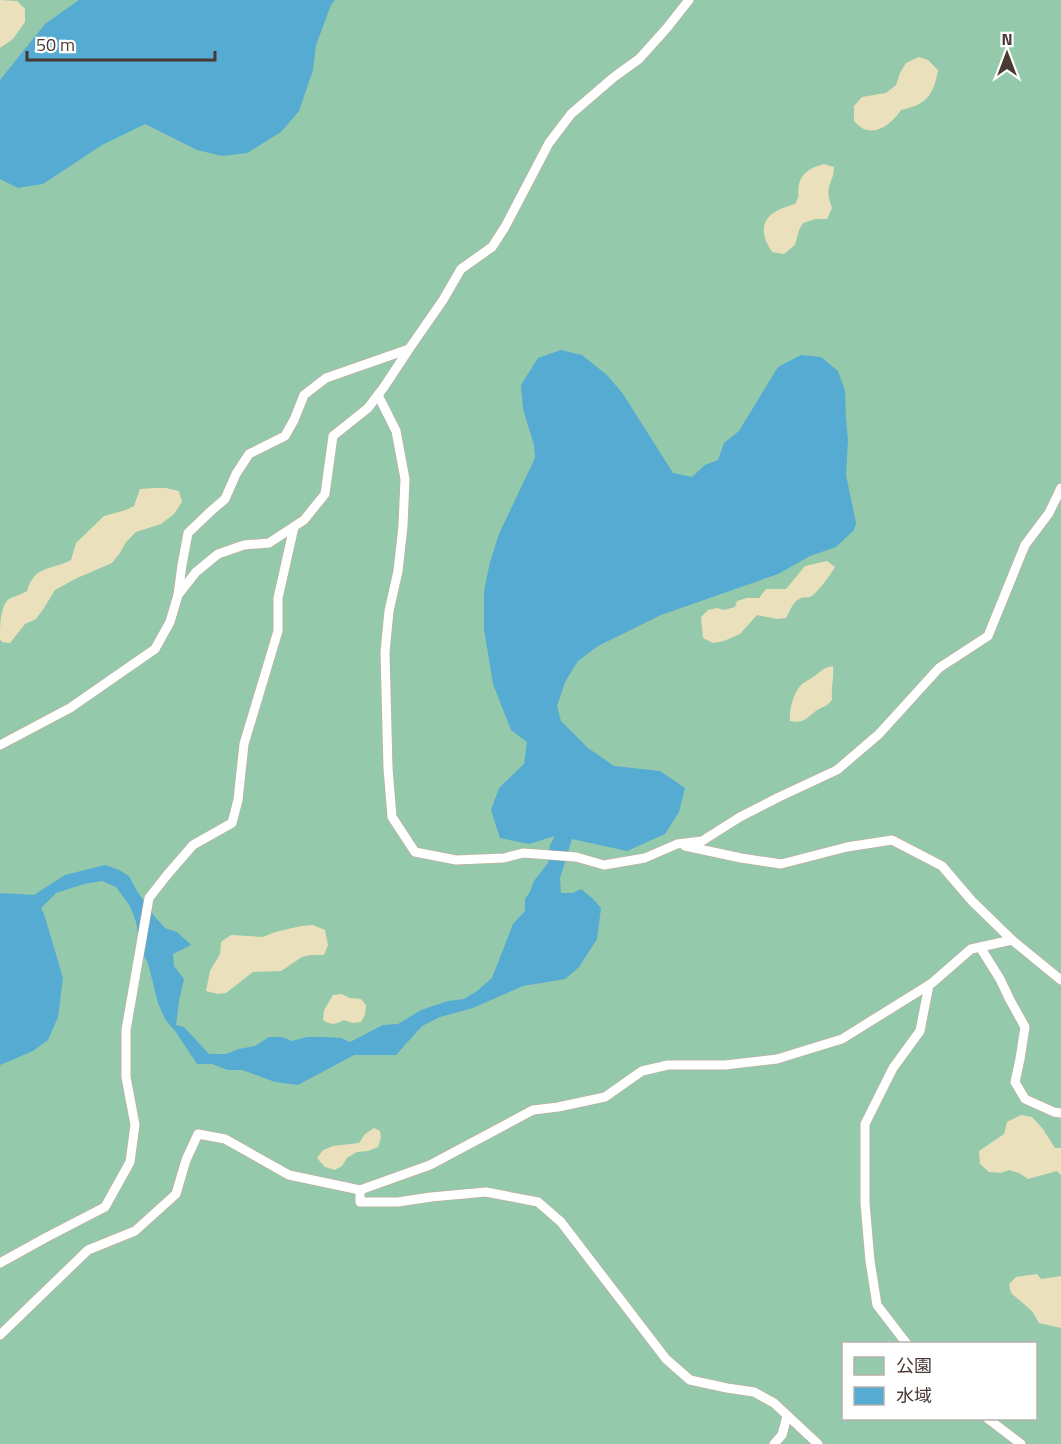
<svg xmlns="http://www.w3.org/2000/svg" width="1061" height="1444" font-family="'Titillium Web','Noto Sans JP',sans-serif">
<rect width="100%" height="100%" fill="#fce3da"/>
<path fill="#95c9ab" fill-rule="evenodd" d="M 0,0 L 1061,0 L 1061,1444 L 0,1444 ZM 844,1344 L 1036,1344 L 1036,1418 L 844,1418 Z"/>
<g fill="#eae0bb">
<path d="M 0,0 L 17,1 L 25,9 L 25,22 L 13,39 L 0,48 Z"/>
<path d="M 919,57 L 928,60 L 938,70 C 934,95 926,105 901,110 C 894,120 882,133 867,130 C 862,129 858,125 854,121 L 854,106 L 862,97 L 886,93 L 896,85 L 900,73 L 906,63 Z"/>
<path d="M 824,164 L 834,167 C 834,177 831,179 829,187 C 827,194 830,202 832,208 L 827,219 L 816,219 L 803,223 L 799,230 L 795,245 L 784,254 L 772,252 C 769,247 766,242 765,238 C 759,216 778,209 795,204 C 801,193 797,195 799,185 C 801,172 813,167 824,164 Z"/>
<path d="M 154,488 L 166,488 L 179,491 L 182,502 L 174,514 L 161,524 L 136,532 L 126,542 L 120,553 L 112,563 L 77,578 L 55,590 L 44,608 L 36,619 L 25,624 L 10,643 L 2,642 L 0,639 C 0,627 0,606 9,599 C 14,596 21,595 27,591 C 35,565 49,571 71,560 L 76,543 L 104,516 L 126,510 L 134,506 L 140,489 Z"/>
<path d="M 827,561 L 835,567 C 831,574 817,594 810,597 C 807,598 804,597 801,598 C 793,601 790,611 786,618 L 777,619 L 757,615 L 740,634 L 724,641 L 713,643 L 703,638 L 701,617 L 708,610 L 717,608 L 724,610 L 735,607 L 737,601 L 747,598 L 759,598 L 766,589 L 786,589 L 805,566 Z"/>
<path d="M 833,666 C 834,678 831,688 832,700 C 827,706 825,706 819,709 C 807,716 807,724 790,721 C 789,710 793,693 801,685 C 804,682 809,680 813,677 C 822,671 822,668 833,666 Z"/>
<path d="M 313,925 L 325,930 L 328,945 L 324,955 L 310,955 L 302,957 L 281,971 L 253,972 L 226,993 L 218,994 L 206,991 L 210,971 L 220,954 L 221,942 L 231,935 L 263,937 L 275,932 L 301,926 Z"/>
<path d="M 341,994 L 350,998 L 361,999 L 366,1005 L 365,1015 L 361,1022 L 353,1023 L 343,1020 C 336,1025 331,1025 323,1020 L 324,1010 L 333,995 Z"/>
<path d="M 1021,1115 L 1032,1117 L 1043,1129 L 1055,1148 L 1061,1148 L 1061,1175 L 1057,1171 L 1028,1179 L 1019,1173 L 1009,1170 L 1001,1173 L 989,1172 L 980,1164 L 979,1151 L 1004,1134 L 1007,1122 Z"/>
<path d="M 374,1128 L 380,1131 L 381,1138 L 378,1147 L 368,1151 L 357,1152 L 347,1158 L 342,1166 L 335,1170 L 325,1167 L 317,1158 L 323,1150 L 333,1146 L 359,1143 L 365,1134 Z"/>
<path d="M 1037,1274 L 1041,1279 L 1061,1276 L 1061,1328 L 1039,1323 L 1032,1311 L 1011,1293 L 1009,1284 L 1016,1277 Z"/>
</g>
<g fill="#55abd1">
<path d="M 79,0 L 335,0 L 331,5 L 316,45 L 313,70 L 299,111 L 281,132 L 247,153 L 222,156 L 197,150 L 145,124 L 102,145 L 43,184 L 18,188 L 0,179 L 0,80 L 45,24 Z"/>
<path d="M 561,350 L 582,355 L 607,375 L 623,394 L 673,473 L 692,477 L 705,465 L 718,460 L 724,443 L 739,431 L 778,367 L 801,355 L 821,357 L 838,371 L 845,391 L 846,418 L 848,440 L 846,475 L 856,523 L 854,530 L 836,547 L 810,556 L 778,574 L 661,615 L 598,646 L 578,661 L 565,682 L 557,706 L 561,721 L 588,748 L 614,766 L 660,771 L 685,788 L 679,812 L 665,834 L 627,851 L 572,839 L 560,878 L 561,893 L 573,893 L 581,889 L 593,899 L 601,908 L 597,939 L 579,967 L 565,979 L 523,986 L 473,1008 L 440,1017 L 422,1026 L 396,1055 L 354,1055 L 298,1085 L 275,1082 L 242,1070 L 228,1070 L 212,1064 L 197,1064 L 175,1031 L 165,1019 L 158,1003 L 148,963 L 141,951 L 136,922 L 130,906 L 116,887 L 102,881 L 84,884 L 56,893 L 41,908 L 44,914 L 63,978 L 58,1017 L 48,1040 L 33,1051 L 0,1065 L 0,893 L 34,895 L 65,875 L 105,865 L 119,870 L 129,876 L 137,891 L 155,917 L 165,928 L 177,932 L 191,945 L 173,954 L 174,966 L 184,979 L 179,1001 L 176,1025 L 184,1027 L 209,1054 L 226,1054 L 239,1049 L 255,1046 L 269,1037 L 282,1037 L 292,1041 L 307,1037 L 324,1037 L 341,1038 L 350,1042 L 383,1025 L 398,1024 L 421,1010 L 448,1001 L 464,999 L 477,991 L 492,978 L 513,924 L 525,911 L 525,899 L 530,892 L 534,881 L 548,863 L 550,845 L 555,836 L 529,844 L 500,838 L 491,810 L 499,788 L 524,764 L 527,742 L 511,730 L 493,684 L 484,629 L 484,591 L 490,562 L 499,534 L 535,458 L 534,445 L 523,409 L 521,385 L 538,358 Z"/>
</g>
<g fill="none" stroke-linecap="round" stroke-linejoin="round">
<defs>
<g id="lane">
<path d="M 378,395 L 396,431 L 405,479 L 403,526 L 398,571 L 389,611 L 385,652 L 388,768 L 392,817 L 415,852 L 456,860 L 504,858 L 523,853 L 576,857 L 604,865 L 645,858 L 677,844 L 702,841 L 740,817 L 779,797 L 837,770 L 879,734 L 939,668 L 988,636 L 1025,545 L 1049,513 L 1061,488"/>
<path d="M 178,595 L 196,572 L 218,554 L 244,545 L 269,543 L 304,520 L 325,494 L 333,436 L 368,408 L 384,387 L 409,349"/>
<path d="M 0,745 L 70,708 L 155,649 L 170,622 L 178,595 L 182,565 L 188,533 L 211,511 L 225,499 L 236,474 L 249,454 L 285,436 L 294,420 L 304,395 L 326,378 L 409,349 L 443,300 L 461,269 L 492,247 L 505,227 L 549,143 L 571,114 L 614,77 L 639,59 L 666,29 L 689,0"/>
<path d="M 685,846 L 741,858 L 781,864 L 847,847 L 892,840 L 942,866 L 972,901 L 1012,940"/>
<path d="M 980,947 L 1000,979 L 1010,1000 L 1025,1027 L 1020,1059 L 1015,1082 L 1025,1099 L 1054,1112 L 1061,1113"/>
<path d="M 360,1190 L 360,1202 L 398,1202 L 431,1197 L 486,1192 L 538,1202 L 561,1222 L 666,1359 L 690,1380 L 727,1388 L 754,1392 L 774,1403 L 818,1444"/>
<path d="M 0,1263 L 47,1237 L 105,1207 L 130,1162 L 135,1125 L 126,1077 L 126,1030 L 149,898 L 167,875 L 193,845 L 232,823 L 238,800 L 244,744 L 278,631 L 278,598 L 294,527"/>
<path d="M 0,1335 L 88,1250 L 135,1231 L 176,1194 L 186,1160 L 198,1134 L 225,1139 L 289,1175 L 360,1190 L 430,1165 L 533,1110 L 558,1107 L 605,1097 L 642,1071 L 668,1065 L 725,1065 L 777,1059 L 842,1039 L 932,983 L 971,949 L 1012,940 L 1061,980"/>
<path d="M 907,1344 L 877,1305 L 870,1261 L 865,1203 L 865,1124 L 893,1068 L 920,1031 L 929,985"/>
<path d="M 987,1418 L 1021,1444"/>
<path d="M 774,1444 L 782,1435 L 787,1416"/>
</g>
</defs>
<use href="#lane" stroke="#cea799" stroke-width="10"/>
<use href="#lane" stroke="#fff" stroke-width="9"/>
</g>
<rect x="842" y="1342" width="195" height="78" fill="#ffffff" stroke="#b6b0ad" stroke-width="1.5"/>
<rect x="854" y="1357" width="30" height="18" fill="#95c9ab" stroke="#b6b0ad" stroke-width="1.5"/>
<text x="896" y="1372" font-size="18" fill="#493933">公園</text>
<rect x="854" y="1387" width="30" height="18" fill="#55abd1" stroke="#b6b0ad" stroke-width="1.5"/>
<text x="896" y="1402" font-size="18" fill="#493933">水域</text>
<g transform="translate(1007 54)" stroke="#ffffff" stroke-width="4.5" paint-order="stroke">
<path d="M0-4.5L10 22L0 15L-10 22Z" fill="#493933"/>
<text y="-9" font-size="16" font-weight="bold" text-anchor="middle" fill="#493933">N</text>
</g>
<path d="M27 51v9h188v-9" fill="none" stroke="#493933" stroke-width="3"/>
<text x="36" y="51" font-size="18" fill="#493933" stroke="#ffffff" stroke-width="4.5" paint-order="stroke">50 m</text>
</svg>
